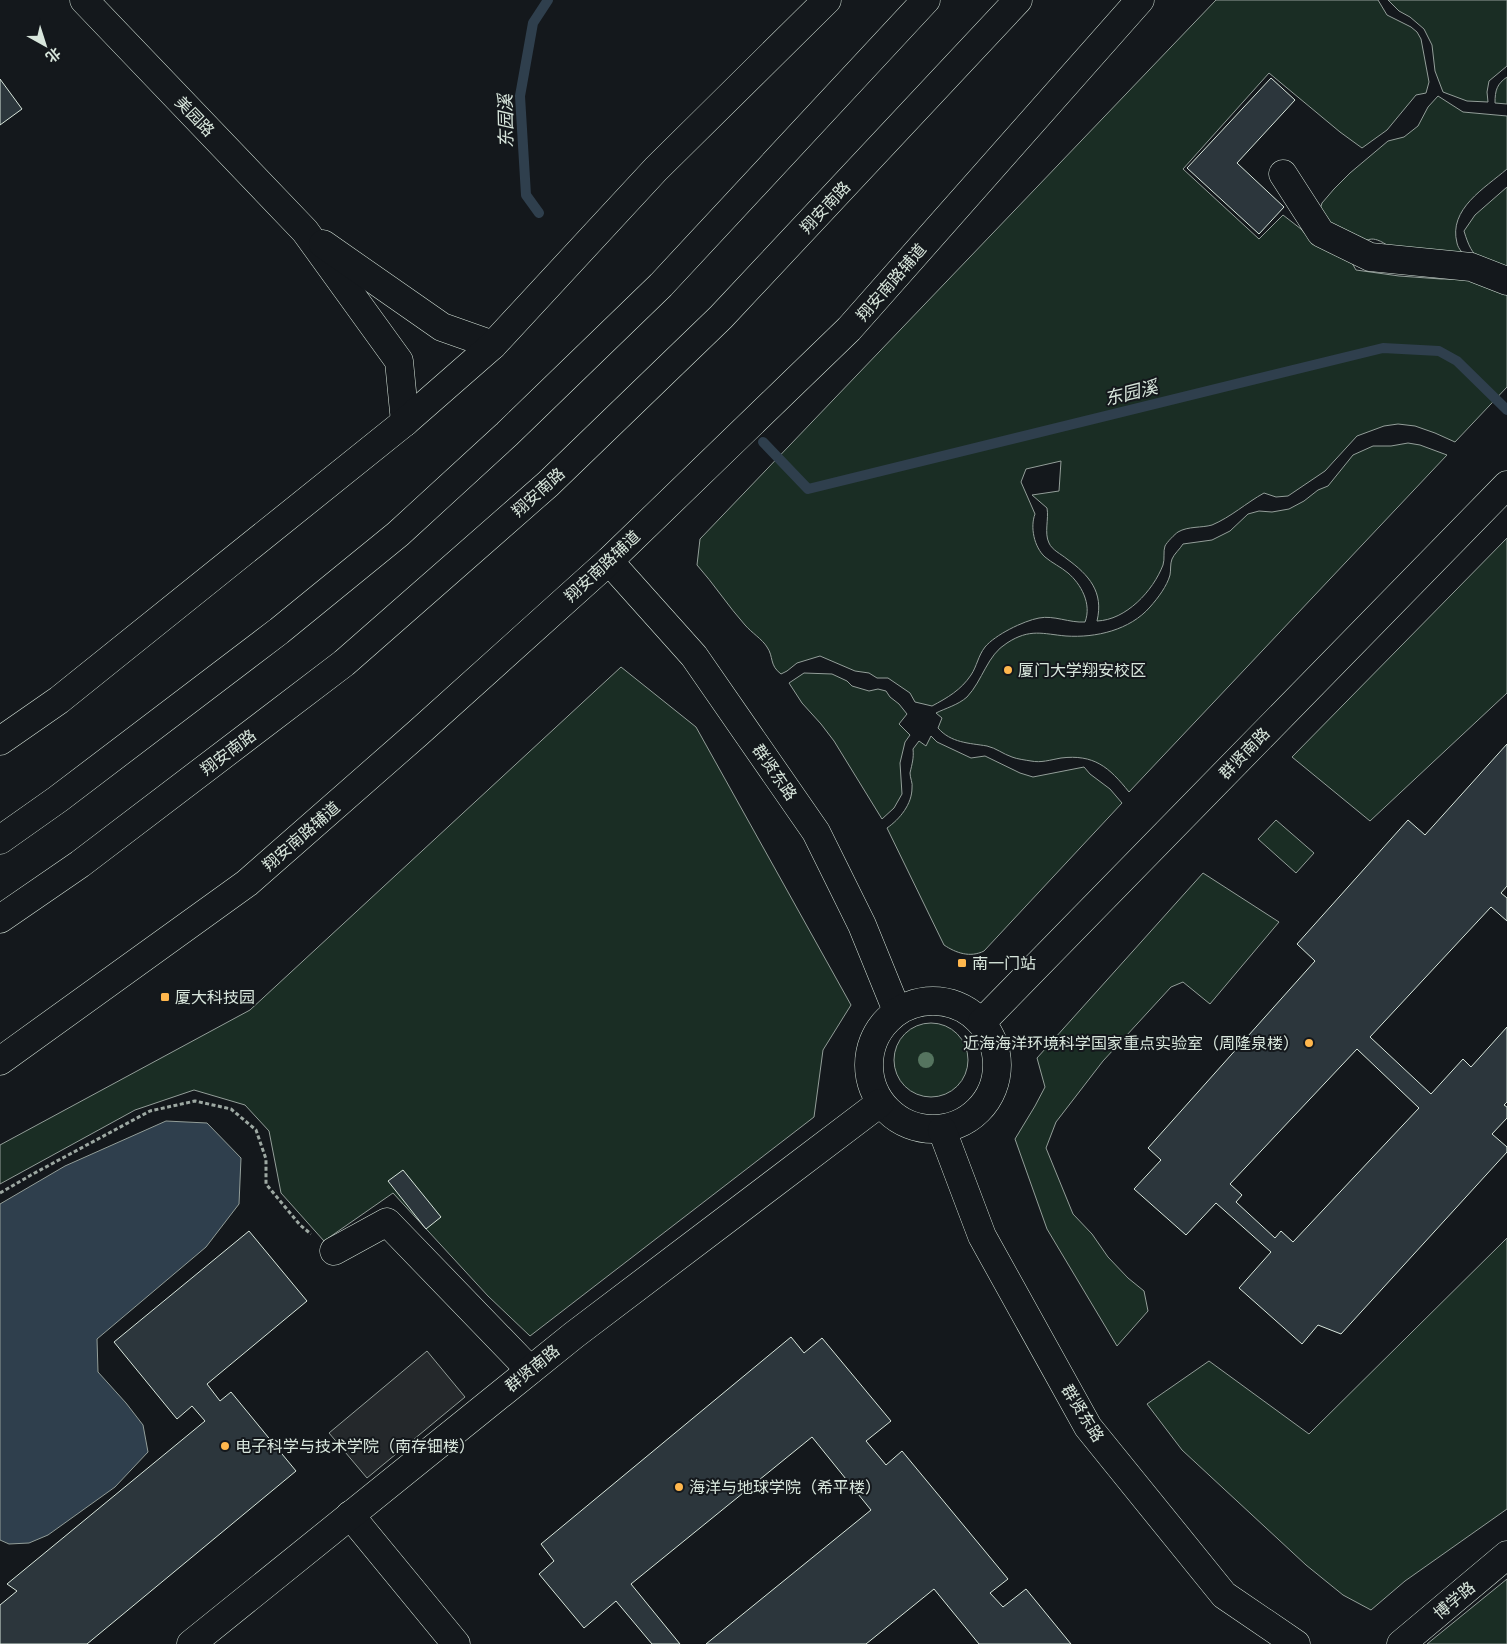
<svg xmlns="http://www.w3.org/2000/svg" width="1507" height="1644" font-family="'Archivo Narrow','Noto Sans SC',sans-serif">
<rect width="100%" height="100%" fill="#14181c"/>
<g fill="#1a2d24" stroke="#939e99">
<path d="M 1216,0 L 1378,0 L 1387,15 L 1411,27 L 1417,32 L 1421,39 L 1429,82 L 1426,93 L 1416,95 L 1387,130 L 1362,148 L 1340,132 L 1269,73 L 1183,169 L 1259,239 L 1283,215 L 1301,229 L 1314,244 L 1352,263 L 1356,270 L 1399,276 L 1441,279 L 1485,279 L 1507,289 L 1507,387 L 1455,442 L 1435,433 L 1415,426 L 1398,424 L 1384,426 L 1357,436 L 1325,471 L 1288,496 L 1276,497 L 1264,493 C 1246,503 1231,517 1212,525 C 1202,528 1188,526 1178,532 C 1175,534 1167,542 1165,546 C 1163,551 1165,559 1163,565 C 1153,591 1126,620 1097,621 C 1104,592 1089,575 1067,559 C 1061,554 1052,550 1049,543 C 1044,533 1049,519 1047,508 L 1032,495 L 1059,491 L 1061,461 L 1026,469 L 1021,482 L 1035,514 C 1030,527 1034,547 1045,557 C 1052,563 1061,567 1068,573 C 1081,584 1092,604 1085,622 C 1069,623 1054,615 1039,618 C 1023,621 995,635 985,647 C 978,656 977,666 971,675 C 961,690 947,698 932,706 L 915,702 L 910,693 L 888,678 L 877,678 L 869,673 L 855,671 L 820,656 L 797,663 L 787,671 L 781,674 C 769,665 774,657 767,647 C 762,639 752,633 745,625 C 728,606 714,584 697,565 L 700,539 Z"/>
<path d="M 1388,0 L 1507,0 L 1507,66 L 1489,81 L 1487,92 L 1488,102 L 1467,101 L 1443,92 L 1435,71 L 1432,45 L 1424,29 L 1410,17 L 1399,11 Z"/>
<path d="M 1507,77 L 1507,104 L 1495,103 C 1495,90 1497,84 1507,77 Z"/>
<path d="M 1438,96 L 1463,112 L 1507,116 L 1507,169 C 1485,188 1448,209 1457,243 C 1458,249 1464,254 1467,259 L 1387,245 C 1367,232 1369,245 1353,241 C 1346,239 1326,219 1319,213 L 1322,203 L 1334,189 L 1350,173 L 1388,141 L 1404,137 L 1418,126 L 1428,107 Z"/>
<path d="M 1507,187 L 1507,271 C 1480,260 1473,261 1464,231 L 1475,215 Z"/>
<path d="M 1408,443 L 1420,445 L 1447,455 L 1129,792 C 1109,767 1094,754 1061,758 C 1050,760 1041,763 1031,761 C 1025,760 1017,759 1012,757 C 1003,754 996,748 987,746 C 969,743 951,743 938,728 L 942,718 L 936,713 C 946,708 958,705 967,697 C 983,680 987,655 1007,643 C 1030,628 1043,634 1066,636 C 1096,638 1130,630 1150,607 C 1158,598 1167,586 1170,575 C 1171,570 1170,564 1172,559 C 1174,554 1180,549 1183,544 L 1212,540 L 1230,531 L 1248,514 L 1259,511 L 1272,512 L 1289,509 L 1304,501 L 1318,490 L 1328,486 L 1353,455 L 1373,446 L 1391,446 Z"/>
<path d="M 1507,538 L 1507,693 L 1370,821 L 1292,757 Z"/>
<path d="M 621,667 L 696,727 L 851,1005 L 823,1050 L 814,1117 L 530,1336 L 488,1296 L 393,1193 L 324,1241 L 281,1193 L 269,1131 L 245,1105 L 194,1090 L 135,1110 L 0,1184 L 0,1145 L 250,1010 Z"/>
<path d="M 804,673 L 832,674 L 847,681 L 852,686 L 869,691 L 878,689 L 886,691 L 890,697 L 899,704 L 907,714 L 899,724 L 910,735 L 905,742 L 900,763 L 902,794 L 894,808 L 882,819 L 834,741 L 821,724 L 802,703 L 789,683 Z"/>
<path d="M 931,736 L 937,742 L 971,758 L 985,756 L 1020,773 L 1033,777 L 1084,767 L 1090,774 L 1110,789 L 1122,803 L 984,951 C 970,958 956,953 944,945 L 887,828 C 900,819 912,804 912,788 C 913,783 910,778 910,773 C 912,764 914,758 913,749 L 919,741 L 926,746 Z"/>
<path d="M 1276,820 L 1314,853 L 1296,873 L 1258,839 Z"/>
<path d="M 1203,873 L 1279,922 L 1210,1004 L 1183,982 L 1171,987 L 1103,1061 L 1056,1122 L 1046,1148 L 1073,1214 L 1092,1234 L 1108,1257 L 1128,1278 L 1144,1291 L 1148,1311 L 1117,1346 L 1047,1229 L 1015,1139 L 1035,1106 L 1045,1087 L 1037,1058 Z"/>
<circle cx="931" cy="1060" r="37"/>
<path d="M 1507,1238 L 1507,1509 L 1405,1581 L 1371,1610 L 1343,1595 L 1306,1565 L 1182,1450 L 1147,1404 L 1209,1361 L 1309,1434 Z"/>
<path d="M 1507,1579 L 1507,1644 L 1427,1644 Z"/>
</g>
<path fill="#24282b" stroke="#939e99" d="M 427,1351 L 465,1397 L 367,1478 L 329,1433 Z"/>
<path fill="#2f3f4d" stroke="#939e99" d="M 166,1121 L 207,1123 L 241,1158 L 239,1204 L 206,1247 L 97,1339 L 98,1372 L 126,1403 L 143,1425 L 148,1452 L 115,1487 L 48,1535 L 29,1543 L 9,1544 L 0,1540 L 0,1204 L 65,1166 Z"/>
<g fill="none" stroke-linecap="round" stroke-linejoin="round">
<g stroke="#2f3f4d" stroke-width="10">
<path d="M 539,213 L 526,195 L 520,96 L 533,23 L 548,0"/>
<path d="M 763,442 L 808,489 L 1383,348 L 1439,351 L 1457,361 L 1507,410"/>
</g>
</g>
<g fill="#2c363c" stroke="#d8e6dc" fill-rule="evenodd">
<path d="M 1271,78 L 1295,100 L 1237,163 L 1284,207 L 1259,234 L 1187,168 Z"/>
<path d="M 0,79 L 22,109 L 0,125 Z"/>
<path d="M 1507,744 L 1507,886 L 1501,893 L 1507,898 L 1507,921 L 1491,907 L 1370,1037 L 1431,1094 L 1463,1059 L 1471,1067 L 1507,1027 L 1507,1102 L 1504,1105 L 1507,1107 L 1507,1118 L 1492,1134 L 1507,1147 L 1507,1152 L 1341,1334 L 1318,1325 L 1302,1344 L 1239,1288 L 1271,1252 L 1216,1203 L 1186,1235 L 1134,1189 L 1161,1160 L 1148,1148 L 1315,961 L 1297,944 L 1408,820 L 1425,835 ZM 1357,1049 L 1419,1108 L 1293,1242 L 1281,1231 L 1275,1238 L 1236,1202 L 1242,1195 L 1230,1184 Z"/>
<path d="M 403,1170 L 441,1217 L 426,1229 L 388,1181 Z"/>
<path d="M 249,1231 L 307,1301 L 207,1384 L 220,1401 L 231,1392 L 296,1471 L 87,1644 L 0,1644 L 0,1605 L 17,1591 L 7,1584 L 205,1421 L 192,1406 L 177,1419 L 114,1342 Z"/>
<path d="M 791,1337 L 804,1353 L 822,1338 L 891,1421 L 866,1441 L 886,1465 L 902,1451 L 1008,1579 L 990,1593 L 1003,1607 L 1026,1589 L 1071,1644 L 979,1644 L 934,1589 L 866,1644 L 706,1644 L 871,1510 L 812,1437 L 631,1584 L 680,1644 L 652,1644 L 616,1601 L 584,1628 L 539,1574 L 554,1561 L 541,1544 Z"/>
</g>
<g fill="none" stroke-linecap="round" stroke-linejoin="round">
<defs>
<g id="minor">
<path d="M 84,0 L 305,231 L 399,361 L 405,422"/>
<path d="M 1283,174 L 1321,233 L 1370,257 L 1471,267 L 1507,281"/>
<path d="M 323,244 L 442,327 L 493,345"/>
<path d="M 609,561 L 694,656 L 816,832 L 862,925 L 897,1011"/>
<circle cx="933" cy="1065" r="64"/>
<path d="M 982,1022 L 1507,485"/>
<path d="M 942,1130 L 982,1236 L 1088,1427 L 1224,1595 L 1296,1644"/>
<path d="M 334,1251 L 387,1222 L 530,1370"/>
<path d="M 350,1515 L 456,1644"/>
<path d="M 191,1644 L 574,1335 L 880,1103"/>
<path d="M 1401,1644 L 1507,1555"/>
</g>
<g id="major">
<path d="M 0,741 L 59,700 L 405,422 L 493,345 L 656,169 L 827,0"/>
<path d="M 0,1061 L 247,883 L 418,733 L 609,561 L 849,329 L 1140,0"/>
</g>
<g id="highway">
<path d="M 0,840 L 58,799 L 279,631 L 398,534 L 507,434 L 661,285 L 926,0"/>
<path d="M 0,919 L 80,864 L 344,663 L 548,484 L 721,317 L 1018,0"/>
</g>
</defs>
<use href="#minor" stroke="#d8e6dc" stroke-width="29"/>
<use href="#major" stroke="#d8e6dc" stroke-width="29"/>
<use href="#highway" stroke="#d8e6dc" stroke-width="29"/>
<path stroke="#9da8a2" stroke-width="3" stroke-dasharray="4 2.5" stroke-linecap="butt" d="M 0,1193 L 31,1175 L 150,1111 L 195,1101 L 231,1109 L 256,1130 L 266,1159 L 266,1184 L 300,1225 L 311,1234"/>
<use href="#minor" stroke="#14181c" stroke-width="28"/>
<use href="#major" stroke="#14181c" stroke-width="28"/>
<use href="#highway" stroke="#14181c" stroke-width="28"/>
</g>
<circle fill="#55745f" cx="926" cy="1060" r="8"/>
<g fill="#ffb74d" stroke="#14181c" stroke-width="2">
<circle cx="1008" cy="670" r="5"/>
<rect x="957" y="958" width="10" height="10" rx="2.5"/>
<rect x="160" y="992" width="10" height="10" rx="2.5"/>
<circle cx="1309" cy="1043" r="5"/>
<circle cx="225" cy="1446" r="5"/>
<circle cx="679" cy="1487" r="5"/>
</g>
<g text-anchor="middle" stroke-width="4" stroke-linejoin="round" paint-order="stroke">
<g font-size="16" fill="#d8e6dc" stroke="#14181c">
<text transform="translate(195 116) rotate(46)" y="6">美园路</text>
<text transform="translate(825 207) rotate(-47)" y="6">翔安南路</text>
<text transform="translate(891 282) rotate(-49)" y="6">翔安南路辅道</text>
<text transform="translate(538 492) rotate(-42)" y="6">翔安南路</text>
<text transform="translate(602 566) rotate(-43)" y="6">翔安南路辅道</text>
<text transform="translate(228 752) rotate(-37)" y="6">翔安南路</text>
<text transform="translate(1244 753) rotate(-46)" y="6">群贤南路</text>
<text transform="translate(775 772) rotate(55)" y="6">群贤东路</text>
<text transform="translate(301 836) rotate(-41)" y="6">翔安南路辅道</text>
<text transform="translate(532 1368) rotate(-39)" y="6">群贤南路</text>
<text transform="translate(1083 1413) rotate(58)" y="6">群贤东路</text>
<text transform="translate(1454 1600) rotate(-40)" y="6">博学路</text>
</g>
<g font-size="16" fill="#d8e6dc" stroke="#14181c" text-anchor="start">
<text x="1018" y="676">厦门大学翔安校区</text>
<text x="972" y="969">南一门站</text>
<text x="175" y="1003">厦大科技园</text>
<text x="1299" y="1049" text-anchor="end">近海海洋环境科学国家重点实验室（周隆泉楼）</text>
<text x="235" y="1452">电子科学与技术学院（南存钿楼）</text>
<text x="689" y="1493">海洋与地球学院（希平楼）</text>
</g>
<g font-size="18" font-style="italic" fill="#d8e6dc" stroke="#14181c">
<text transform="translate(506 121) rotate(-91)" y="6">东园溪</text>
<text transform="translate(1131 393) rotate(-14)" y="6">东园溪</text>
</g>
</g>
<g transform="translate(45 45) rotate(141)" stroke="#14181c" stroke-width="4" paint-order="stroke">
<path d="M0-4L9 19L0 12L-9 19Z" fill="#d8e6dc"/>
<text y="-8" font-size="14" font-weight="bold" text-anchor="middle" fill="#d8e6dc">北</text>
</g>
</svg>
